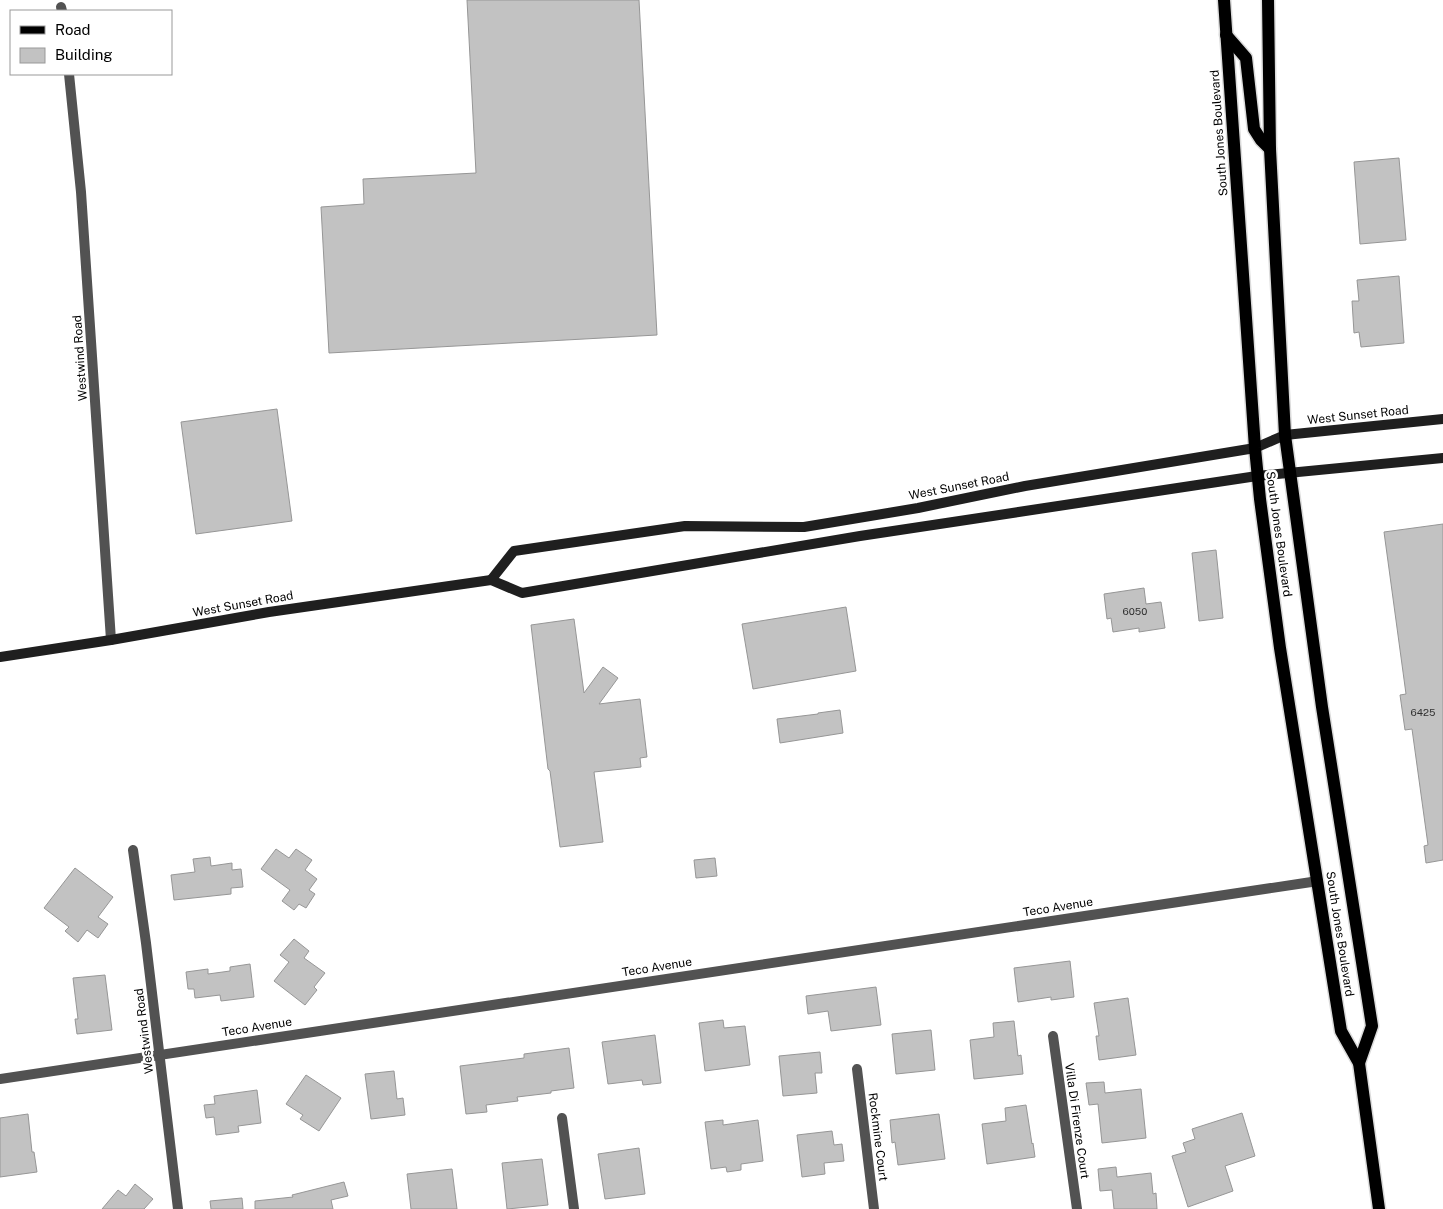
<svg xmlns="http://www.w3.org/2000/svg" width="1443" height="1209" font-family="'Public Sans',sans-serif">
<rect width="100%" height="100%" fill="#fff"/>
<g fill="#c2c2c2" stroke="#969696">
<path d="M 467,0 L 639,0 L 657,335 L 329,353 L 321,207 L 364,204 L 363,179 L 476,173 Z"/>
<path d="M 1399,158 L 1406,240 L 1360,244 L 1354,162 Z"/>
<path d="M 1399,276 L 1404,343 L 1361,347 L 1359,332 L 1354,333 L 1352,301 L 1359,301 L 1357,280 Z"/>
<path d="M 277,409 L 292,521 L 196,534 L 181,422 Z"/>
<path d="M 1443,524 L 1443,860 L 1426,863 L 1424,846 L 1428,845 L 1412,729 L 1405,730 L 1400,695 L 1406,694 L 1384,532 Z"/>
<path d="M 1216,550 L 1223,618 L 1199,621 L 1192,553 Z"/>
<path d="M 1144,588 L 1146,604 L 1161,602 L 1165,628 L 1139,632 L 1139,628 L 1113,632 L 1111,618 L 1107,619 L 1104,594 Z"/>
<path d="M 846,607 L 856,671 L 753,689 L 742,624 Z"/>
<path d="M 574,619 L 584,693 L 603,667 L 618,678 L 599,704 L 640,699 L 647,757 L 640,758 L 641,767 L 594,772 L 603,842 L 560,847 L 550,771 L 548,769 L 531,625 Z"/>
<path d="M 840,710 L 843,733 L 780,743 L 777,719 L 818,714 L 818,713 Z"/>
<path d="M 276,849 L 289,858 L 296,849 L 312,860 L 305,870 L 317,879 L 309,890 L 315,894 L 306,908 L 299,904 L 294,910 L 282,901 L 290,890 L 261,869 Z"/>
<path d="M 210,857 L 211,866 L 232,863 L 232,870 L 241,869 L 243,887 L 231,888 L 231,894 L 174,900 L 171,875 L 195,872 L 193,859 Z"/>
<path d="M 715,858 L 717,876 L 696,878 L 694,860 Z"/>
<path d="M 75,868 L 113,897 L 98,917 L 108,924 L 98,938 L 87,930 L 78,942 L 65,931 L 69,927 L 44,908 Z"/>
<path d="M 294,939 L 309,951 L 304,958 L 325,973 L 314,987 L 317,990 L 305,1005 L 274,981 L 289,962 L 280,955 Z"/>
<path d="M 1070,961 L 1074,997 L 1051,1000 L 1051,997 L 1018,1002 L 1014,968 Z"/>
<path d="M 250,964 L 254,997 L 221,1001 L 220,995 L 195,998 L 194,989 L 188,989 L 186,972 L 208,969 L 208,974 L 230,971 L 230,967 Z"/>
<path d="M 105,975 L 112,1030 L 77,1034 L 75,1019 L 78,1019 L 73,978 Z"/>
<path d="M 876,987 L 881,1025 L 831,1031 L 828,1011 L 808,1014 L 806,996 Z"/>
<path d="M 1128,998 L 1136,1055 L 1099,1060 L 1096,1036 L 1099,1036 L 1094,1003 Z"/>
<path d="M 723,1020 L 724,1028 L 745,1026 L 750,1065 L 705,1071 L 699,1023 Z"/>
<path d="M 1014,1021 L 1018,1056 L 1021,1055 L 1023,1074 L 974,1079 L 970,1040 L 994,1037 L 993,1023 Z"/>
<path d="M 931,1030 L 935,1070 L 896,1074 L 892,1034 Z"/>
<path d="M 655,1035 L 661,1083 L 643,1085 L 642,1080 L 608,1084 L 602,1042 Z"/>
<path d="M 569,1048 L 574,1088 L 551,1091 L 551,1093 L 517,1097 L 518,1101 L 486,1105 L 487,1112 L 466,1114 L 460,1066 L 524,1058 L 524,1054 Z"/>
<path d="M 820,1052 L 822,1073 L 815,1073 L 817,1093 L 783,1096 L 779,1056 Z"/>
<path d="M 394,1071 L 397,1099 L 403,1098 L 405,1115 L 371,1119 L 365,1074 Z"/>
<path d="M 306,1075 L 341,1098 L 319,1131 L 300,1119 L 303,1115 L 286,1104 Z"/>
<path d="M 1104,1082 L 1105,1093 L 1141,1089 L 1146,1138 L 1102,1143 L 1098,1104 L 1089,1105 L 1086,1083 Z"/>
<path d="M 257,1090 L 261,1123 L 238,1126 L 239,1132 L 216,1135 L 214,1117 L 206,1118 L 204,1105 L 215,1104 L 214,1096 Z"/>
<path d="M 1026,1105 L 1032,1144 L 1033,1143 L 1035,1157 L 987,1164 L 982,1124 L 1006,1121 L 1005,1108 Z"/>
<path d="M 1242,1113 L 1255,1156 L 1225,1166 L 1233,1191 L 1188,1207 L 1172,1156 L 1186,1152 L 1183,1143 L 1195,1139 L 1192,1129 Z"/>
<path d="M 28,1114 L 32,1152 L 34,1152 L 37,1172 L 0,1177 L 0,1118 Z"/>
<path d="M 939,1114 L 945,1159 L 898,1165 L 895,1142 L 892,1143 L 890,1120 Z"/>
<path d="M 723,1120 L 723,1125 L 758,1120 L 763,1161 L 741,1164 L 741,1170 L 727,1172 L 726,1167 L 711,1169 L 705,1122 Z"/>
<path d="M 832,1131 L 834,1145 L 842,1144 L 844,1161 L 824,1163 L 825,1174 L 802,1177 L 797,1135 Z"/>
<path d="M 639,1148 L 645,1194 L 605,1199 L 598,1154 Z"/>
<path d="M 542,1159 L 548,1205 L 507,1209 L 502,1163 Z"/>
<path d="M 1116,1167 L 1117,1177 L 1151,1173 L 1153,1194 L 1156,1193 L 1157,1209 L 1114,1209 L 1112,1190 L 1100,1191 L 1098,1169 Z"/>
<path d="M 452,1169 L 457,1209 L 411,1209 L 407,1174 Z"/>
<path d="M 344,1182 L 348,1196 L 331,1200 L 333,1209 L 255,1209 L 255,1201 L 293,1197 L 292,1195 Z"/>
<path d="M 135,1184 L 153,1199 L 144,1209 L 102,1209 L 118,1190 L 126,1196 Z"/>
<path d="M 242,1198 L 243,1209 L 211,1209 L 210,1201 Z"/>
</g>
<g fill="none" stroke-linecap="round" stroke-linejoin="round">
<defs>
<g id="primary">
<path d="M 1224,0 L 1255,448 L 1260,499 L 1280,648 L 1341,1031 L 1359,1063 L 1379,1209"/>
<path d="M 1268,0 L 1270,149 L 1285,435 L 1322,707 L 1372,1026 L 1359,1063"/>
<path d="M 1226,35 L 1246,58 L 1254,129 L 1261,140 L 1270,149"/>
</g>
</defs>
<use href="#primary" stroke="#dbdbdb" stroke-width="15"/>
<g stroke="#525252" stroke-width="10">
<path d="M 61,7 L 62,11"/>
<path d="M 69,74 L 81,192 L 111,640"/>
<path d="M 133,850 L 146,943 L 178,1209"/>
<path d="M 1053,1036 L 1077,1209"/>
<path d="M 857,1069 L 874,1209"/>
<path d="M 0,1079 L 1318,881"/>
<path d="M 562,1118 L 574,1209"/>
</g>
<g stroke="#1f1f1f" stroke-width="10">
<path d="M 491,580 L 514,551 L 685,526 L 804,527 L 918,508 L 1025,486 L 1255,448 L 1285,435 L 1443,419"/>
<path d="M 0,657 L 111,640 L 269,612 L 491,580 L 522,593 L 860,536 L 1257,476 L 1443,458"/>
</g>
<use href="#primary" stroke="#000" stroke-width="12"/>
</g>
<g text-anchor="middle" stroke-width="5" stroke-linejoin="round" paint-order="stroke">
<g font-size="10" fill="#303030">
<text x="1135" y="615">6050</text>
<text x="1423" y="716">6425</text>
</g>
<g font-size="12" fill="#000" stroke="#fff">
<text transform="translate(1219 133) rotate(-94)" y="4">South Jones Boulevard</text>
<text transform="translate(80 358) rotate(-94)" y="4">Westwind Road</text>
<text transform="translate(1358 415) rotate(-6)" y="4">West Sunset Road</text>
<text transform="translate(959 486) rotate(-11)" y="4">West Sunset Road</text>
<text transform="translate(1279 534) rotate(82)" y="4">South Jones Boulevard</text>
<text transform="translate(243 604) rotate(-10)" y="4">West Sunset Road</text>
<text transform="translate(1058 907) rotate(-9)" y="4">Teco Avenue</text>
<text transform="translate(1340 934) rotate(81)" y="4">South Jones Boulevard</text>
<text transform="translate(657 967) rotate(-9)" y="4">Teco Avenue</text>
<text transform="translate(257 1027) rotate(-9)" y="4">Teco Avenue</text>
<text transform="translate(144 1031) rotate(-97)" y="4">Westwind Road</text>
<text transform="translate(1077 1121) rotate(82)" y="4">Villa Di Firenze Court</text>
<text transform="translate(878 1137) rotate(83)" y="4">Rockmine Court</text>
</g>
</g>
<rect x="10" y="10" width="162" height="65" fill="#ffffff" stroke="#999999"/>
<rect x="20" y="26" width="25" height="8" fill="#000000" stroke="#999999"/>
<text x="55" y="35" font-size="15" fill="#000000">Road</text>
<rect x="20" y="48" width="25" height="15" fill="#c2c2c2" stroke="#999999"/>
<text x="55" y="60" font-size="15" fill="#000000">Building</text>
</svg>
